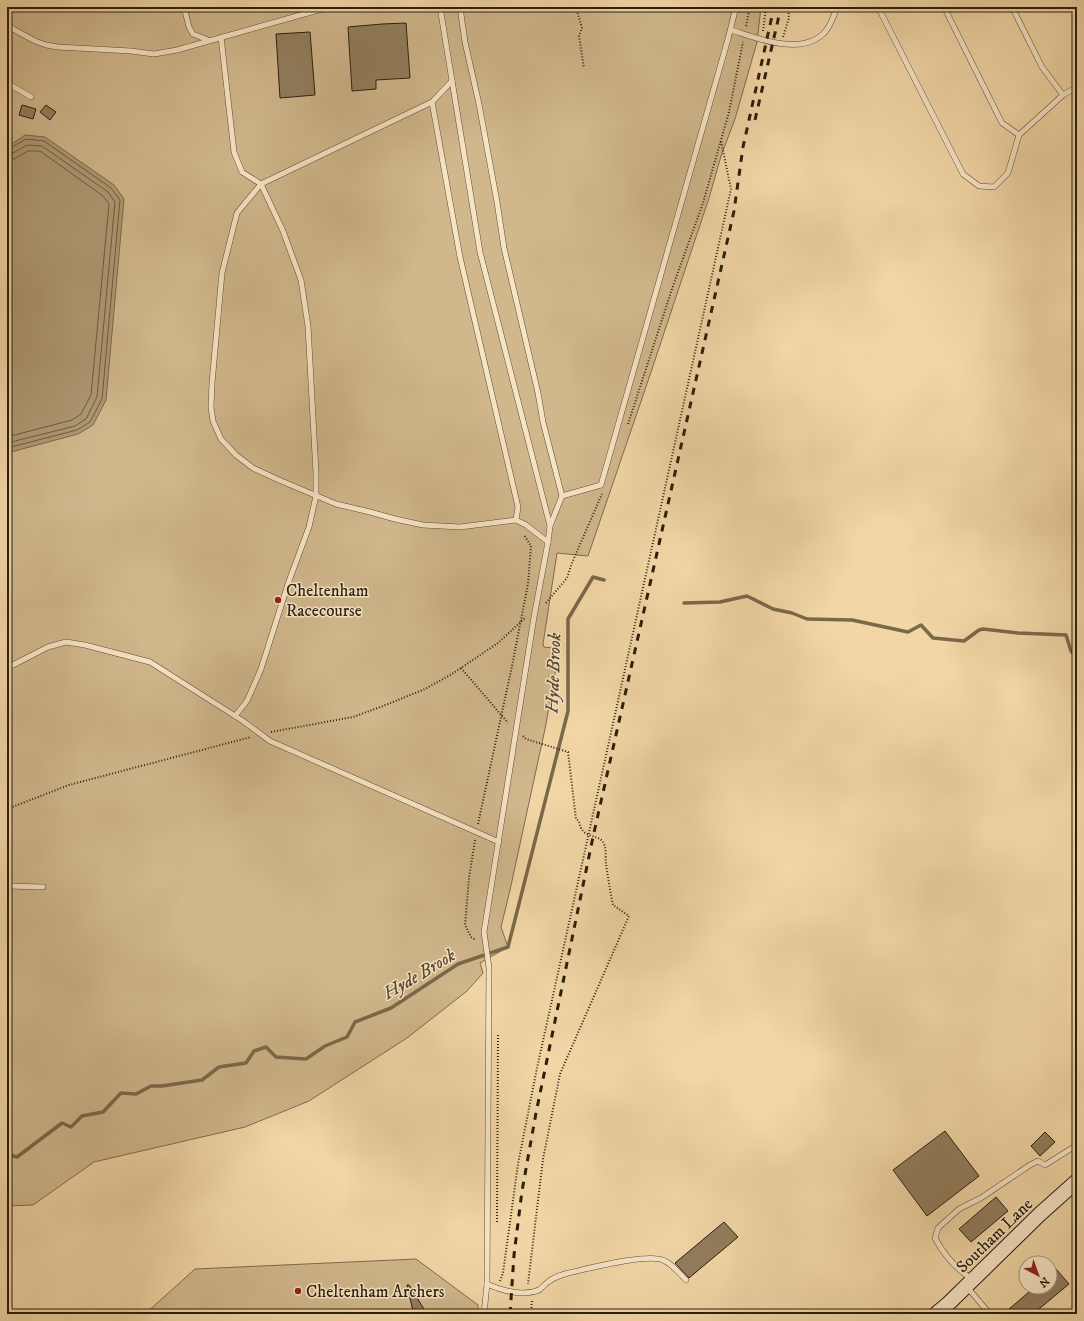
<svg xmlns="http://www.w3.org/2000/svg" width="1084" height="1321" font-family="'IM FELL DW Pica',serif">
<rect width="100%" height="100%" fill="#f2d6a6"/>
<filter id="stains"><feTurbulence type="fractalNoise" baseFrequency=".005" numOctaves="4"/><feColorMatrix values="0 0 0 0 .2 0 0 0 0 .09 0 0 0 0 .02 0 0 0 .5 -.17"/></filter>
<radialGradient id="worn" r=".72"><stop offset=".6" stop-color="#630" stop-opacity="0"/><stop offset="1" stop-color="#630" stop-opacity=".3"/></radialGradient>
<g fill="#d0b78c" stroke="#7e6b4d">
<path d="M 7,7 L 761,7 L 757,42 L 735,119 L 721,156 L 709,198 L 649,378 L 588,556 L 557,553 L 543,644 L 544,647 L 553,648 L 551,658 L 556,668 L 545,729 L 510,890 L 501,927 L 508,947 L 480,963 L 483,973 L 467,991 L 407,1038 L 309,1101 L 245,1127 L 94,1162 L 33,1205 L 7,1206 Z"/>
<path d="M 416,1259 L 478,1305 L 478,1314 L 145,1314 L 195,1269 Z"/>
</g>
<path fill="#ae9872" stroke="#7a684a" d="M 25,135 L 45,137 L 114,185 L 124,199 L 106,400 L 93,425 L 78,434 L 7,453 L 7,147 Z"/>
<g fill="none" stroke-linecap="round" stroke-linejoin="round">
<g stroke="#6c5c40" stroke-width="1">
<path d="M 7,149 L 10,148 L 26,139 L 44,141 L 111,188 L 120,200 L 102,399 L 90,422 L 77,430 L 7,448"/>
<path d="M 7,154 L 13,153 L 27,145 L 42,146 L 108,192 L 115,202 L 97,397 L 86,419 L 75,426 L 7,443"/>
<path d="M 7,160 L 14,159 L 28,151 L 40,151 L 103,196 L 109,204 L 91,395 L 81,414 L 72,420 L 7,437"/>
</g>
<g stroke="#7a684a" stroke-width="3.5">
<path d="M 684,603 L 720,602 L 747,596 L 773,609 L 792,613 L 807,619 L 852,620 L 908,632 L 921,625 L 933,638 L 964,641 L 979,630 L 983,629 L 1018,633 L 1066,635 L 1071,651 L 1077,658"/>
<path d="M 7,1154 L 17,1157 L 62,1123 L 71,1127 L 82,1116 L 103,1112 L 121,1093 L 136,1094 L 151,1086 L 162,1086 L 202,1080 L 219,1067 L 246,1063 L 254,1051 L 266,1047 L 276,1057 L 306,1059 L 325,1046 L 347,1037 L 355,1022 L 391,1008 L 458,964 L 508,947 L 568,711 L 568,619 L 593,577 L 604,580"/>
</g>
</g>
<g fill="#927e5d" stroke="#2b1f0e">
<path d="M 406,23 L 410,78 L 376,80 L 376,89 L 352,91 L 348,27 L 382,24 Z"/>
<path d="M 310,32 L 315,95 L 280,98 L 276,34 Z"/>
<path d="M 22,105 L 36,109 L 33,119 L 19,115 Z"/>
<path d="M 46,105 L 56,112 L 50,120 L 40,112 Z"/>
<path d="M 945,1131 L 979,1176 L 927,1216 L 893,1170 Z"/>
<path d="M 1045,1132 L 1055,1142 L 1040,1156 L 1031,1146 Z"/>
<path d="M 996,1197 L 1008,1211 L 971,1242 L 959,1229 Z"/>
<path d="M 724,1222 L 738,1237 L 689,1278 L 675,1263 Z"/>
<path d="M 1056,1269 L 1069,1284 L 1033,1314 L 1013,1314 L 1009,1309 L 1035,1287 L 1050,1287 L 1050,1274 Z"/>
<path d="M 407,1285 L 409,1285 L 427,1314 L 415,1314 L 413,1311 Z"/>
</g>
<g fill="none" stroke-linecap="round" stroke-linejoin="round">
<defs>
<g id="lane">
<path d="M 184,7 L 189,27 L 193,34 L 208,40"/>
<path d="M 440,7 L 480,252 L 550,526 L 548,542 L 534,617 L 484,932 L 489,968 L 487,1284 L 484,1314"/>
<path d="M 460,7 L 465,42 L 479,104 L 497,202 L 504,248 L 538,393 L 543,422 L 562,496"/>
<path d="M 878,7 L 963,174 L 979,186 L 994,187 L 1008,173 L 1019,135 L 1063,95 L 1077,87"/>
<path d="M 944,7 L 1002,123 L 1019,135"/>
<path d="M 1012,7 L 1042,67 L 1063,95"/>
<path d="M 7,24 L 13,29 L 35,41 L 46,45 L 58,47 L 131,51 L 154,54 L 177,50 L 329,7"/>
<path d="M 731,30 C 757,38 802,57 825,32 C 831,25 834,16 837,7"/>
<path d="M 221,37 L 234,152 L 242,172 L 261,184 L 283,231 L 301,280 L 308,326 L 316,473 L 316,496 L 309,527 L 289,581 L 261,669 L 247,701 L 235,716"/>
<path d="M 452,81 L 432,102 L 261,184 L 237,213 L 222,273 L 212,383 L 211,407 L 213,421 L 221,439 L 236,455 L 253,468 L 279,480 L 336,504 L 370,512 L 395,519 L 423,525 L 460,527 L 516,520 L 526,525 L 548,542"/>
<path d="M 7,83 L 31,97"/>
<path d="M 432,102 L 460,257 L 518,507 L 516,520"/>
<path d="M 550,526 L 562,496 L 601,485 L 728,39 L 736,7"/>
<path d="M 7,668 L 48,647 L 66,642 L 85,645 L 150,662 L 243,721 L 270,741 L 499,842"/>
<path d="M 7,886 L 43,887"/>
<path d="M 972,1279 C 956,1269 944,1255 935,1238 L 938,1228 L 959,1209 L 981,1198 L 1030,1165 L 1038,1161 L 1045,1165 L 1077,1145"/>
<path d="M 487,1284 C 503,1291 522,1297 539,1290 C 542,1288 545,1284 548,1282 C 554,1277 561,1275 568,1273 C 587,1269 650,1252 665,1261 C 673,1265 680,1274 686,1280"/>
<path d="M 967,1287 L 990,1314"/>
</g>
<path id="secondary" d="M 936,1314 L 948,1304 L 1040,1214 L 1077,1181"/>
</defs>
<use href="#lane" stroke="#5d4d34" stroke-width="6"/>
<use href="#secondary" stroke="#2b1f0e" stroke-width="16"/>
<g stroke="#2b1f0e" stroke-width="2" stroke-dasharray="1 2" stroke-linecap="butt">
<path d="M 576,7 L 582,28 L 579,36 L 584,68"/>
<path d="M 746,26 L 750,7"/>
<path d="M 763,31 L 766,7"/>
<path d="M 783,37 L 789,18 L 788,7"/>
<path d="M 628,424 L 673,286 L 703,203 L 729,112 L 743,42"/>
<path d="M 546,603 L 567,578 L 572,563 L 602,494"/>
<path d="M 461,668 L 508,723"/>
<path d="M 271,732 L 353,717 L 383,706 L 425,689 L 452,674 L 498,643 L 526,617"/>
<path d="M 523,736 L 526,739 L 568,752 L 576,819 L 579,821 C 581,839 598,834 603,842 C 607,848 605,857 606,864 C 608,877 610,891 613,905 L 629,916 L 560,1074 L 543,1159 L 528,1284"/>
<path d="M 7,809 L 69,785 L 251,737"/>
<path d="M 478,824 L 512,666 L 528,584 L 531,546 L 524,535"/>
<path d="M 475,840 L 469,878 L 465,925 L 471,937 L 476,940"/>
<path d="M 497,1222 L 498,1034"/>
<path d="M 500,1281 L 503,1273 L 518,1164 L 537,1068 L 731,189 L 721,141"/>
<path d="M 531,1314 L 532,1299"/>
</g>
<use href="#lane" stroke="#f7e4c5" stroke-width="5"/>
<use href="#secondary" stroke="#f7e4c5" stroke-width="14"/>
<g stroke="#2b1f0e" stroke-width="3" stroke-dasharray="7 7" stroke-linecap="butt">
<path d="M 755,120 L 781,7"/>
<path d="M 510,1314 L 514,1255 L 522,1191 L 536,1113 L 593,837 L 734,211 L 743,147 L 774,7"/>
</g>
</g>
<g fill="#8f2418" stroke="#f7e4c5" stroke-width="1.5">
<circle cx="278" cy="600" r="4"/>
<circle cx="298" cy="1291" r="4"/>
</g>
<g text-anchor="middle" stroke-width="3" stroke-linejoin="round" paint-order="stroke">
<g font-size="17" fill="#2b1f0e" stroke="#f7e4c5" text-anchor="start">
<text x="286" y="596">Cheltenham<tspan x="286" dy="20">Racecourse</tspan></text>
<text x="306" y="1297">Cheltenham Archers</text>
</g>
<g font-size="17" fill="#2b1f0e" stroke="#f7e4c5">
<text transform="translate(994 1235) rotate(-44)" y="6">Southam Lane</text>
</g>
<g font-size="18" font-style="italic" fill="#594931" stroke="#f7e4c5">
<text transform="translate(553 673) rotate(-88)" y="6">Hyde Brook</text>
<text transform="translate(419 974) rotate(-31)" y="6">Hyde Brook</text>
</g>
</g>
<rect width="1084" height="1321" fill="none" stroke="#f2d6a6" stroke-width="24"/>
<rect x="8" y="8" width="1068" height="1305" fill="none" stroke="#2b1f0e" stroke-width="2"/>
<rect x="12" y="12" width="1060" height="1297" fill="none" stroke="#2b1f0e"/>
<g transform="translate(1038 1275) rotate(139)"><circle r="19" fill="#f7e4c5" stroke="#a5957c"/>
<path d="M0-3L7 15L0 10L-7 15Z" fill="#8f2418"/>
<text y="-6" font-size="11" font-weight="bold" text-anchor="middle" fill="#2b1f0e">N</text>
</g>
<rect width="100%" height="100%" filter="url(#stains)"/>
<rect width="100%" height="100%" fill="url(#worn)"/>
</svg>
